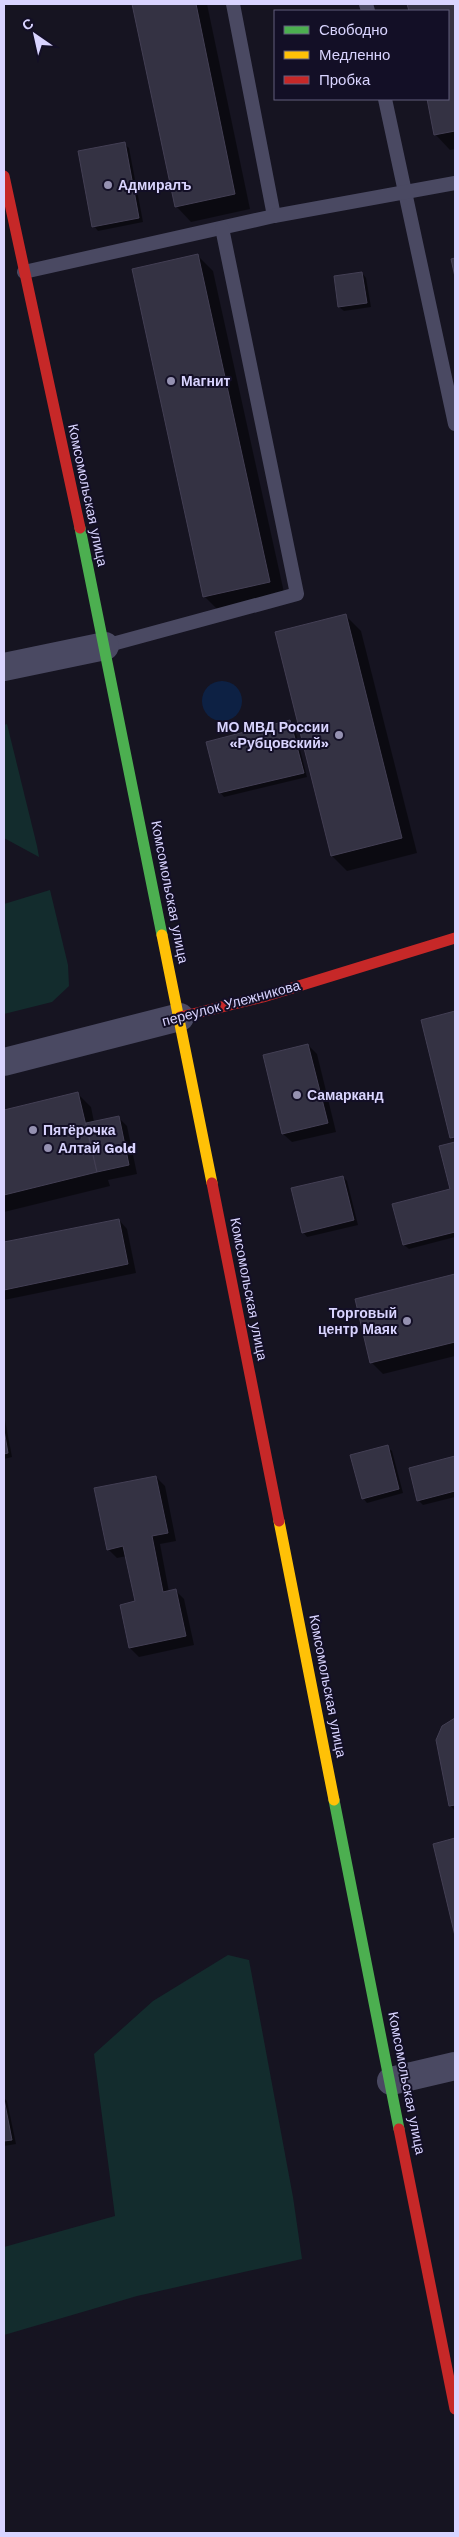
<svg xmlns="http://www.w3.org/2000/svg" width="459" height="2537" font-family="'Work Sans',sans-serif">
<rect width="100%" height="100%" fill="#161421"/>
<g fill="#132c2d">
<path d="M 7,724 L 37,846 L 39,857 L 4,838 L 4,725 Z"/>
<path d="M 50,890 L 68,965 L 69,986 L 52,1002 L 4,1014 L 4,904 Z"/>
<path d="M 228,1955 L 249,1960 L 293,2197 L 302,2259 L 137,2296 L 4,2335 L 4,2247 L 115,2216 L 94,2054 L 153,2001 Z"/>
</g>
<circle fill="#0d2144" cx="222" cy="701" r="20"/>
<g fill="#0007">
<path d="M 134,4 L 207,4 L 250,209 L 191,222 L 176,206 Z"/>
<path d="M 408,4 L 455,4 L 455,149 L 450,150 L 435,134 L 428,99 L 448,99 L 448,11 L 410,11 Z"/>
<path d="M 124,144 L 129,148 L 143,222 L 98,231 L 94,226 Z"/>
<path d="M 198,256 L 213,271 L 285,597 L 220,612 L 204,596 Z"/>
<path d="M 362,273 L 366,278 L 371,307 L 344,311 L 339,307 Z"/>
<path d="M 346,616 L 361,631 L 417,853 L 347,871 L 332,856 Z"/>
<path d="M 289,721 L 294,726 L 307,777 L 224,797 L 220,792 Z"/>
<path d="M 455,1013 L 455,1141 L 452,1137 L 422,1021 Z"/>
<path d="M 308,1045 L 317,1054 L 336,1132 L 292,1142 L 283,1134 Z"/>
<path d="M 77,1093 L 91,1107 L 94,1122 L 118,1117 L 127,1126 L 137,1174 L 108,1180 L 110,1186 L 4,1212 L 4,1111 Z"/>
<path d="M 455,1143 L 455,1237 L 409,1249 L 404,1245 L 394,1205 L 451,1190 L 440,1147 Z"/>
<path d="M 343,1177 L 347,1181 L 358,1225 L 307,1237 L 303,1232 Z"/>
<path d="M 119,1220 L 127,1229 L 136,1273 L 4,1300 L 4,1244 Z"/>
<path d="M 455,1276 L 455,1356 L 383,1374 L 371,1362 L 356,1300 Z"/>
<path d="M 4,1415 L 12,1457 L 4,1459 Z"/>
<path d="M 387,1447 L 392,1451 L 403,1493 L 367,1503 L 363,1498 Z"/>
<path d="M 455,1457 L 455,1497 L 423,1505 L 418,1500 L 410,1468 Z"/>
<path d="M 156,1477 L 165,1486 L 176,1541 L 160,1544 L 169,1592 L 176,1591 L 184,1599 L 194,1645 L 139,1657 L 130,1648 L 136,1602 L 127,1556 L 117,1558 L 108,1549 Z"/>
<path d="M 455,1720 L 455,1811 L 450,1805 L 443,1726 Z"/>
<path d="M 455,1840 L 455,1933 L 434,1845 Z"/>
<path d="M 4,2098 L 7,2101 L 16,2144 L 4,2146 Z"/>
</g>
<g fill="#343243" stroke="#433f54">
<path d="M 132,4 L 196,4 L 235,194 L 175,207 Z"/>
<path d="M 407,4 L 455,4 L 455,131 L 434,135 L 427,99 L 448,99 L 448,11 L 409,11 Z"/>
<path d="M 125,142 L 139,218 L 92,227 L 78,151 Z"/>
<path d="M 198,254 L 270,582 L 203,597 L 132,269 Z"/>
<path d="M 455,258 L 455,277 L 451,259 Z"/>
<path d="M 362,272 L 367,303 L 338,307 L 334,276 Z"/>
<path d="M 346,614 L 402,838 L 331,856 L 275,632 Z"/>
<path d="M 290,720 L 304,773 L 219,793 L 206,742 Z"/>
<path d="M 455,1011 L 455,1137 L 450,1138 L 421,1020 Z"/>
<path d="M 308,1044 L 328,1123 L 282,1134 L 263,1055 Z"/>
<path d="M 78,1092 L 97,1172 L 4,1195 L 4,1110 Z"/>
<path d="M 119,1116 L 129,1165 L 97,1172 L 86,1123 Z"/>
<path d="M 455,1142 L 455,1232 L 403,1245 L 392,1204 L 450,1189 L 439,1146 Z"/>
<path d="M 343,1176 L 354,1220 L 302,1233 L 291,1188 Z"/>
<path d="M 119,1219 L 128,1264 L 4,1290 L 4,1242 Z"/>
<path d="M 455,1274 L 455,1342 L 370,1363 L 355,1299 Z"/>
<path d="M 4,1430 L 8,1453 L 4,1454 Z"/>
<path d="M 388,1445 L 399,1489 L 362,1499 L 350,1455 Z"/>
<path d="M 455,1456 L 455,1491 L 417,1501 L 409,1468 Z"/>
<path d="M 156,1476 L 168,1533 L 152,1536 L 163,1592 L 176,1589 L 186,1636 L 129,1648 L 120,1605 L 135,1601 L 123,1546 L 107,1550 L 94,1488 Z"/>
<path d="M 455,1718 L 455,1805 L 449,1806 L 436,1740 L 442,1726 Z"/>
<path d="M 455,1838 L 455,1936 L 433,1844 Z"/>
<path d="M 4,2099 L 12,2140 L 4,2141 Z"/>
</g>
<g fill="none" stroke-linecap="round" stroke-linejoin="round">
<g stroke="#4a4962" stroke-width="14">
<path d="M 233,4 L 274,216"/>
<path d="M 366,4 L 368,11"/>
<path d="M 385,99 L 455,424"/>
<path d="M 24,272 L 274,216 L 455,183"/>
<path d="M 105,646 L 297,594 L 222,228"/>
</g>
<g stroke="#4a4962" stroke-width="28">
<path d="M 4,667 L 105,646"/>
<path d="M 4,1062 L 180,1017"/>
<path d="M 391,2081 L 455,2066"/>
</g>
<g stroke="#4caf50" stroke-width="11">
<path d="M 80,528 L 162,935"/>
<path d="M 334,1800 L 399,2129"/>
</g>
<g stroke="#ffc107" stroke-width="11">
<path d="M 162,935 L 212,1183"/>
<path d="M 279,1521 L 334,1800"/>
</g>
<g stroke="#c62828" stroke-width="11">
<path d="M 4,176 L 80,528"/>
<path d="M 180,1017 L 263,997 L 455,938"/>
<path d="M 212,1183 L 279,1521"/>
<path d="M 399,2129 L 455,2409"/>
</g>
</g>
<g fill="#9591b1" stroke="#130f26" stroke-width="2">
<circle cx="108" cy="185" r="5"/>
<circle cx="171" cy="381" r="5"/>
<circle cx="339" cy="735" r="5"/>
<circle cx="297" cy="1095" r="5"/>
<circle cx="33" cy="1130" r="5"/>
<circle cx="48" cy="1148" r="5"/>
<circle cx="407" cy="1321" r="5"/>
</g>
<g text-anchor="middle" stroke-width="4" stroke-linejoin="round" paint-order="stroke">
<g font-size="14" font-weight="bold" fill="#d9d4ff" stroke="#130f26" text-anchor="start">
<text x="118" y="190">Адмиралъ</text>
<text x="181" y="386">Магнит</text>
<text x="329" y="732" text-anchor="end">МО МВД России<tspan x="329" dy="16">«Рубцовский»</tspan></text>
<text x="307" y="1100">Самарканд</text>
<text x="43" y="1135">Пятёрочка</text>
<text x="58" y="1153">Алтай Gold</text>
<text x="397" y="1318" text-anchor="end">Торговый<tspan x="397" dy="16">центр Маяк</tspan></text>
</g>
<g font-size="14" fill="#d9d4ff" stroke="#130f26">
<text transform="translate(88 495) rotate(78)" y="5">Комсомольская улица</text>
<text transform="translate(170 892) rotate(79)" y="5">Комсомольская улица</text>
<text transform="translate(231 1003) rotate(-15)" y="5">переулок Улежникова</text>
<text transform="translate(249 1289) rotate(79)" y="5">Комсомольская улица</text>
<text transform="translate(328 1686) rotate(79)" y="5">Комсомольская улица</text>
<text transform="translate(407 2083) rotate(79)" y="5">Комсомольская улица</text>
</g>
</g>
<rect width="459" height="2537" fill="none" stroke="#d9d4ff" stroke-width="10"/>
<rect x="274" y="10" width="175" height="90" fill="#130f26" stroke="#625e7d"/>
<rect x="284" y="26" width="25" height="8" fill="#4caf50" stroke="#625e7d"/>
<text x="319" y="35" font-size="15" fill="#d9d4ff">Свободно</text>
<rect x="284" y="51" width="25" height="8" fill="#ffc107" stroke="#625e7d"/>
<text x="319" y="60" font-size="15" fill="#d9d4ff">Медленно</text>
<rect x="284" y="76" width="25" height="8" fill="#c62828" stroke="#625e7d"/>
<text x="319" y="85" font-size="15" fill="#d9d4ff">Пробка</text>
<g transform="translate(35 35) rotate(326)" stroke="#130f26" stroke-width="4" paint-order="stroke">
<path d="M0-4L9 19L0 12L-9 19Z" fill="#d9d4ff"/>
<text y="-8" font-size="14" font-weight="bold" text-anchor="middle" fill="#d9d4ff">С</text>
</g>
</svg>
